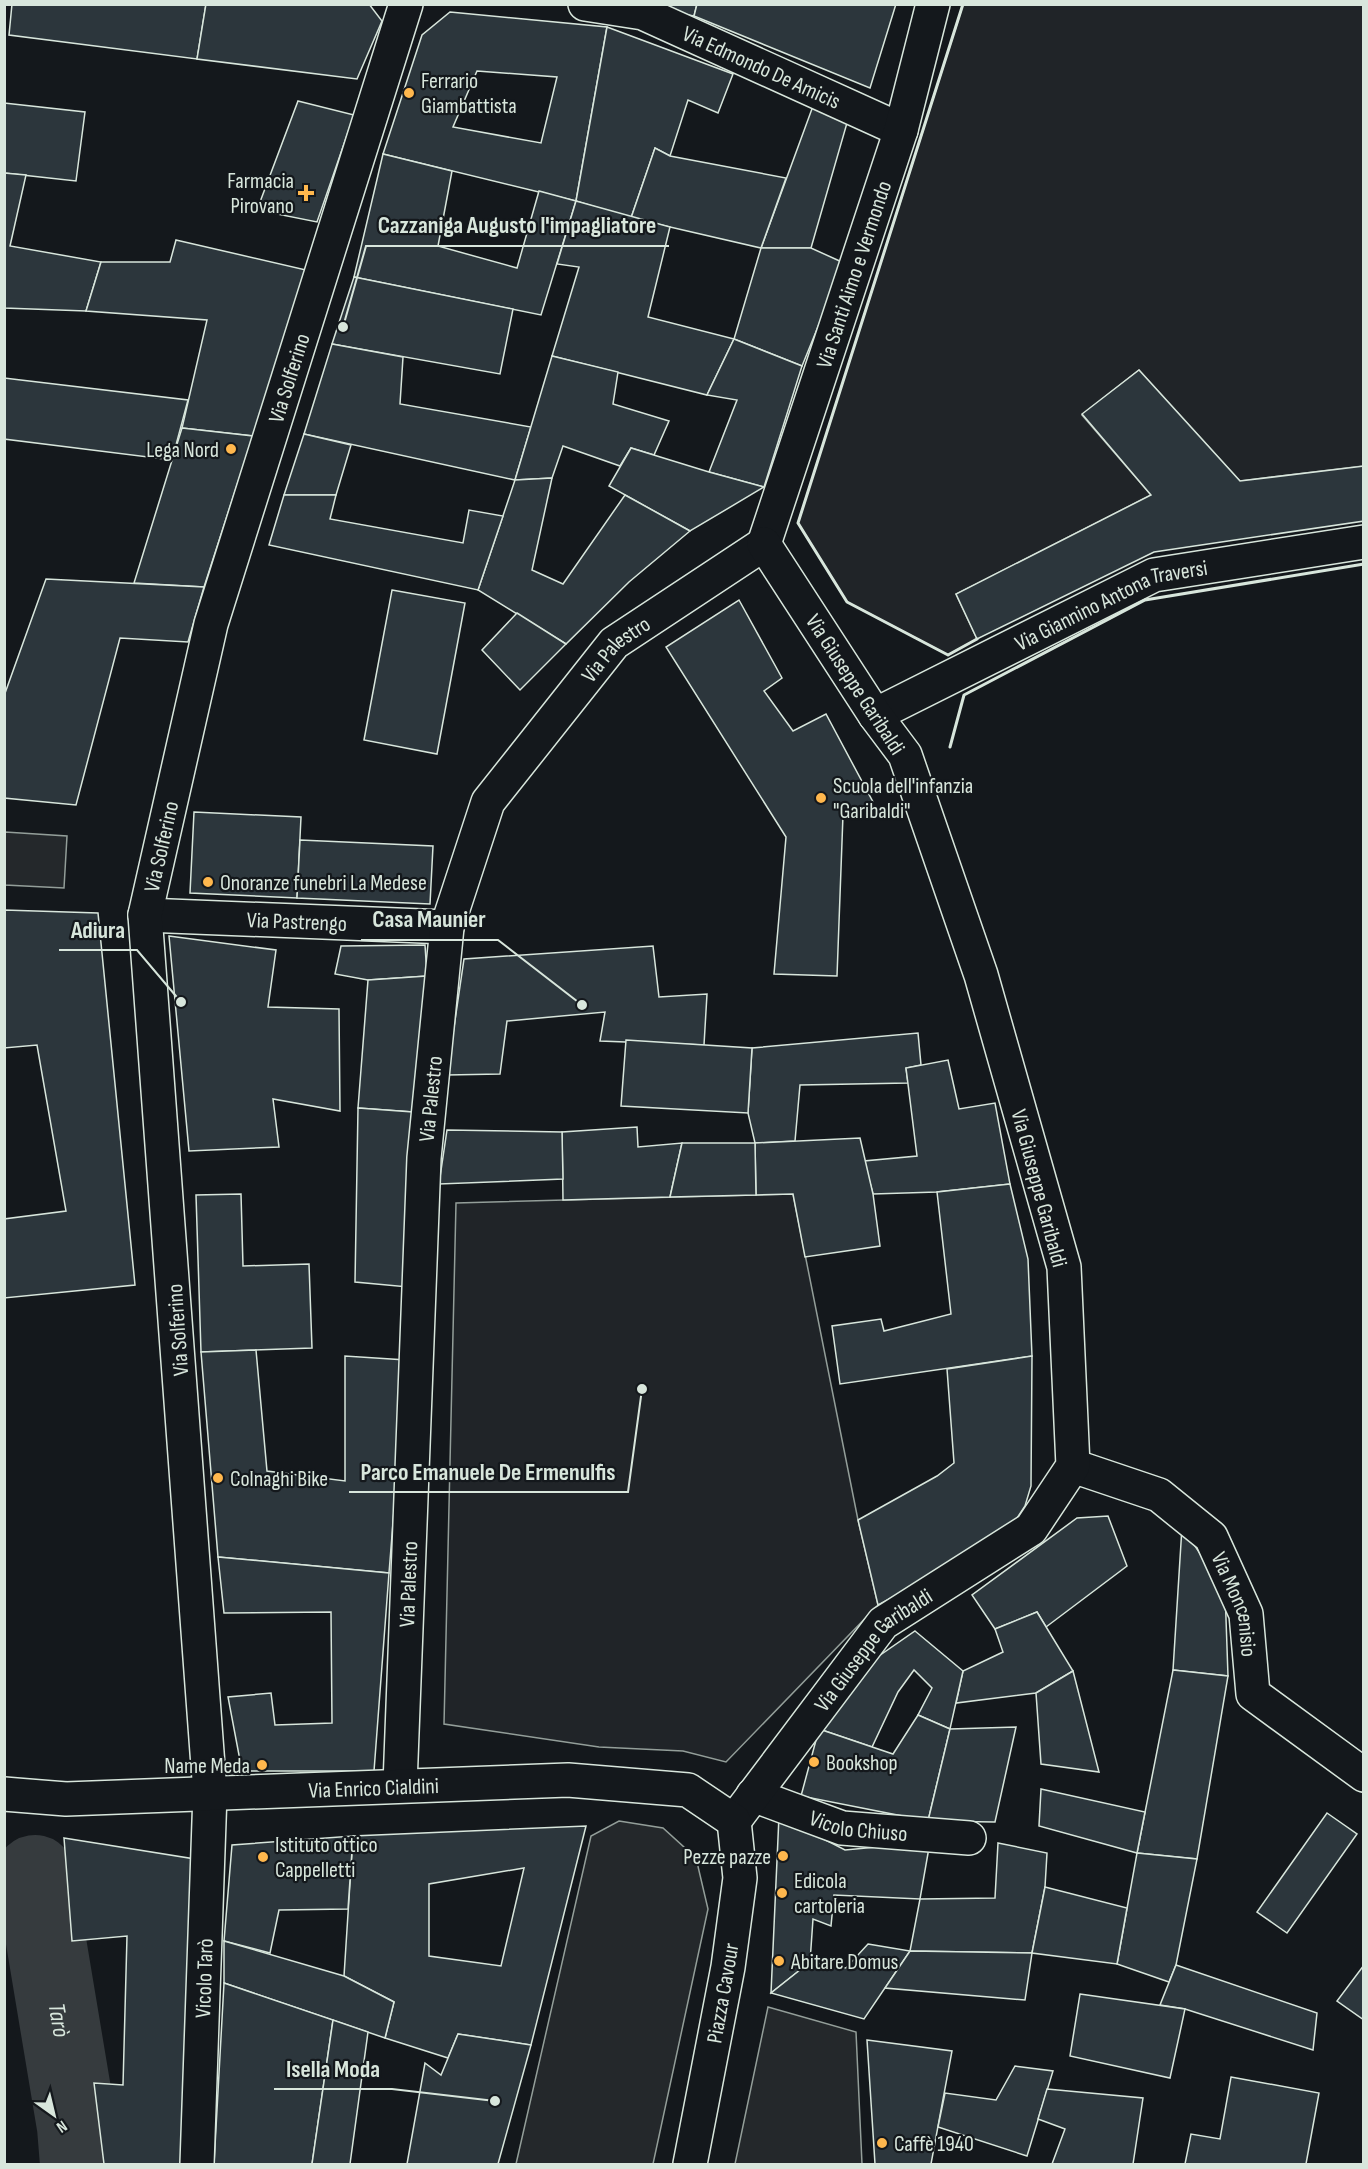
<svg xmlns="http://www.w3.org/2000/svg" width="1368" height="2169" font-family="'Sofia Sans Condensed',sans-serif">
<rect width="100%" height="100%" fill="#14181c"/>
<g fill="#202428" stroke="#939e99" stroke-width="1.5">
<path d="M 963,5 L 1363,5 L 1363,466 L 1240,481 L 1139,370 L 1082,415 L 1151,495 L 956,594 L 977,639 L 948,655 L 847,602 L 798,523 Z"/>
<path d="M 793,1194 L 858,1520 L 878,1605 L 726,1762 L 683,1751 L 599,1747 L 444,1724 L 456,1203 Z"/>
</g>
<g fill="#24282b" stroke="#939e99" stroke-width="1.5">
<path d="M 5,832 L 67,836 L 64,888 L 5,885 Z"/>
<path d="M 619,1821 L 663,1828 L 696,1858 L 708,1909 L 653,2164 L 516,2164 L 591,1836 Z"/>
<path d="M 768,2007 L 856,2032 L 862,2164 L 735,2164 Z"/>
</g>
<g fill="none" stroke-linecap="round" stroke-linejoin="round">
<path stroke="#363b3e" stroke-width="80" id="s1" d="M 35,1875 L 77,2127 L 80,2164"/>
</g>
<g fill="#2c363c" stroke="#d8e6dc" stroke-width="1.5" fill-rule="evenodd">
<path d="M 12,4 L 206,4 L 197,59 L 9,35 Z"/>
<path d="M 206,4 L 369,4 L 382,21 L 357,79 L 197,59 Z"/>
<path d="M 626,4 L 697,4 L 694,16 Z"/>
<path d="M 697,4 L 896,4 L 870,88 L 694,16 Z"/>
<path d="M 450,12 L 607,27 L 576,201 L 383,154 L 422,35 ZM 477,71 L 557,77 L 541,143 L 453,127 Z"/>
<path d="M 607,27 L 733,74 L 718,113 L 688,100 L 670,156 L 655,148 L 631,218 L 576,201 Z"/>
<path d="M 298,101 L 354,115 L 317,222 L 257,210 Z"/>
<path d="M 4,103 L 85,112 L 76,181 L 4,173 Z"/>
<path d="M 813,106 L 847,123 L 811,248 L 761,248 Z"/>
<path d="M 655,148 L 670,156 L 786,178 L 761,248 L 631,218 Z"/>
<path d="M 383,154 L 452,171 L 438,246 L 517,268 L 539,191 L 576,201 L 541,315 L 354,277 Z"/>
<path d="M 4,173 L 26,175 L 10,246 L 101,262 L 86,311 L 4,308 Z"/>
<path d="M 576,201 L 670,227 L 648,317 L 734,339 L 707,395 L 552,356 L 579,267 L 557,264 Z"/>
<path d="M 176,240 L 306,270 L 253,436 L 182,428 L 207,320 L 86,311 L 101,262 L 170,262 Z"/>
<path d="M 761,248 L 811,248 L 844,263 L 802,366 L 734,339 Z"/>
<path d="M 354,277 L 513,309 L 500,374 L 332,344 Z"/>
<path d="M 734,339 L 802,366 L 764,487 L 709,472 L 737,400 L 707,395 Z"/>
<path d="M 332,344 L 403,357 L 400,404 L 531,427 L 515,480 L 304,434 Z"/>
<path d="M 552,356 L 618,372 L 613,404 L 669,421 L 654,455 L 631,448 L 620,466 L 563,446 L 552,478 L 515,480 Z"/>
<path d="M 1139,370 L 1240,481 L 1364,466 L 1364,521 L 1154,552 L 977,639 L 956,594 L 1151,495 L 1082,414 Z"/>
<path d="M 4,378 L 188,400 L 172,460 L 4,439 Z"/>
<path d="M 182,428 L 253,436 L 204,587 L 134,583 Z"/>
<path d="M 304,434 L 351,445 L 336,495 L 284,495 Z"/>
<path d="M 631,448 L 709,472 L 764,487 L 690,531 L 609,486 Z"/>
<path d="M 552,478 L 532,570 L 563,584 L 625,495 L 690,531 L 629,582 L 566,644 L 478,590 L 515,480 Z"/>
<path d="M 284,495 L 336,495 L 330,519 L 463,543 L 469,510 L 503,516 L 478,590 L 269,545 Z"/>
<path d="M 46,579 L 204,587 L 188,642 L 120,638 L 76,805 L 4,798 L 4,696 Z"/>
<path d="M 392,590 L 465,603 L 437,754 L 364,740 Z"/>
<path d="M 739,600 L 782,678 L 764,691 L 793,731 L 826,714 L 873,802 L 843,815 L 837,976 L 774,974 L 786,837 L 666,647 Z"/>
<path d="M 517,613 L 566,644 L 520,690 L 482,650 Z"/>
<path d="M 194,812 L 301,817 L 297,898 L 190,893 Z"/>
<path d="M 300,840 L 433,846 L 430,904 L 297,898 Z"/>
<path d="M 4,910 L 98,913 L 135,1285 L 4,1298 L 4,1219 L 66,1211 L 37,1045 L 4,1048 Z"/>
<path d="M 169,936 L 276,950 L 268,1007 L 339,1009 L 340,1111 L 273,1099 L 279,1147 L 189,1151 Z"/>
<path d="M 425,945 L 427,976 L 368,980 L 335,974 L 341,946 Z"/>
<path d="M 653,946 L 659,997 L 707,994 L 704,1045 L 600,1041 L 605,1012 L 507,1021 L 500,1074 L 447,1075 L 464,959 Z"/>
<path d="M 427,976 L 413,1112 L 358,1108 L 368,980 Z"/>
<path d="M 918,1033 L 921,1065 L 906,1068 L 908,1083 L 800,1085 L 795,1141 L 755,1143 L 748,1113 L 752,1048 Z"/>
<path d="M 626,1040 L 752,1048 L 748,1113 L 621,1106 Z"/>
<path d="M 948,1060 L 959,1109 L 995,1103 L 1010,1184 L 937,1192 L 873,1194 L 864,1161 L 917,1156 L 906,1068 Z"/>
<path d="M 358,1108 L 413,1112 L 408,1287 L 355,1282 Z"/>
<path d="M 637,1127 L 638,1147 L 682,1143 L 670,1197 L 563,1200 L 562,1132 Z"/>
<path d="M 447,1130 L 562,1132 L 563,1179 L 439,1184 Z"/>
<path d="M 860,1138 L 873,1194 L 880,1246 L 805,1257 L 793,1194 L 756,1195 L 755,1143 Z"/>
<path d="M 682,1143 L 755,1143 L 756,1195 L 670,1197 Z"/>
<path d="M 1010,1184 L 1028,1259 L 1032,1356 L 840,1384 L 832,1326 L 881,1319 L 884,1331 L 951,1314 L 937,1192 Z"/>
<path d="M 241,1194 L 243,1266 L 309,1264 L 312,1348 L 201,1352 L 196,1195 Z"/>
<path d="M 256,1350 L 267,1471 L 345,1481 L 345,1356 L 406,1360 L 389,1573 L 218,1557 L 201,1352 Z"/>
<path d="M 1032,1356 L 1031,1486 L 1025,1506 L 1009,1530 L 964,1560 L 878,1605 L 858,1520 L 937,1476 L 954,1463 L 947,1369 Z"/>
<path d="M 1108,1516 L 1127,1566 L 1046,1627 L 1037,1612 L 995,1629 L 972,1595 L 1077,1518 Z"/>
<path d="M 1182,1527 L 1225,1590 L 1228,1676 L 1173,1670 Z"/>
<path d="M 218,1557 L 389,1573 L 374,1771 L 242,1771 L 228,1697 L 271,1693 L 275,1725 L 332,1723 L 331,1612 L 224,1613 Z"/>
<path d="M 1037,1612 L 1073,1671 L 1036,1693 L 956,1703 L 963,1671 L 1003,1652 L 995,1629 Z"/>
<path d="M 915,1631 L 963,1671 L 950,1729 L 918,1715 L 932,1688 L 914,1670 L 898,1692 L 872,1747 L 819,1729 L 863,1667 Z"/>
<path d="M 1173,1670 L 1228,1676 L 1197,1859 L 1137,1853 Z"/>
<path d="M 1073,1671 L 1099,1772 L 1041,1764 L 1036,1693 Z"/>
<path d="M 918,1715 L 950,1729 L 928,1821 L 801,1796 L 819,1729 L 893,1754 Z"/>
<path d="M 1016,1727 L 995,1822 L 928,1821 L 950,1729 Z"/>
<path d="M 1041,1789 L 1145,1812 L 1137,1853 L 1039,1826 Z"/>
<path d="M 1327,1813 L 1357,1834 L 1287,1933 L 1257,1912 Z"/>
<path d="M 779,1816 L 845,1850 L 930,1842 L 920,1899 L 834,1895 L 831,1926 L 813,1919 L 810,1962 L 771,1993 Z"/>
<path d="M 586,1826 L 531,2045 L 458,2034 L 448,2058 L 385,2038 L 394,2002 L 344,1976 L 353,1836 ZM 524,1868 L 501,1966 L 429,1956 L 429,1884 Z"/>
<path d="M 353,1836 L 348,1909 L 279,1910 L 270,1953 L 224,1941 L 232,1845 Z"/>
<path d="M 64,1838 L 201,1860 L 181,2164 L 104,2164 L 94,2083 L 123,2085 L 127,1936 L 72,1941 Z"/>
<path d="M 998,1843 L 1047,1853 L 1045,1887 L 1032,1953 L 910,1951 L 920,1899 L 995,1898 Z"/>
<path d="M 1137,1853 L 1197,1859 L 1176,1965 L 1169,1982 L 1117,1964 Z"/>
<path d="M 1045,1887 L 1127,1908 L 1117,1964 L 1032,1953 Z"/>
<path d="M 224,1941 L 344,1976 L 394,2002 L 385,2038 L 224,1983 Z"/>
<path d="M 868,1944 L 910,1951 L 864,2019 L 771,1993 L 810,1962 L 846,1968 Z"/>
<path d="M 910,1951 L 1032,1953 L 1025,2000 L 885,1988 Z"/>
<path d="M 1176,1965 L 1317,2013 L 1313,2050 L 1185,2009 L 1160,2005 Z"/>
<path d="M 1364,1965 L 1364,2020 L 1337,2001 Z"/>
<path d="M 224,1983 L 333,2020 L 312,2164 L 214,2164 Z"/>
<path d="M 1080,1994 L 1185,2009 L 1170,2078 L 1070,2056 Z"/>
<path d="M 333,2020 L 368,2032 L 350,2164 L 312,2164 Z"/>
<path d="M 458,2034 L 531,2045 L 498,2164 L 407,2164 L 425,2063 L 441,2075 Z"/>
<path d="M 867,2040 L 952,2051 L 931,2164 L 875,2164 Z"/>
<path d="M 1015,2066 L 1053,2071 L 1027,2156 L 938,2127 L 945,2093 L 996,2100 Z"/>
<path d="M 1231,2077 L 1319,2093 L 1306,2164 L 1185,2164 L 1191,2134 L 1220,2139 Z"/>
<path d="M 1047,2089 L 1143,2098 L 1133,2164 L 1052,2164 L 1065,2129 L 1038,2119 Z"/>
</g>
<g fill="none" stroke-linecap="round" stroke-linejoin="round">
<defs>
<g id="minor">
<path id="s2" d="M 585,4 L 643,13 L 901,130"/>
<path id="s3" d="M 764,544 L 901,130 L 933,4"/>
<path id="s4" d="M 875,715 L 1154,575 L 1364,542"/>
<path id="s5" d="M 145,915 L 447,927"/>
<path id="s6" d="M 1073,1466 L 1159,1495 L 1211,1537 L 1246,1614 L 1253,1694 L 1364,1775"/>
<path id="s7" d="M 400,1785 L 424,1158 L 447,927 L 488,802 L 614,643 L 764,544"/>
<path id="s8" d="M 753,1795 L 842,1828 L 969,1838"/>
<path id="s9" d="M 734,1821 L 883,1623 L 1031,1529 L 1073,1466 L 1064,1267 L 981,975 L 905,755 L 875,715 L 764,544"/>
<path id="s10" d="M 197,2164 L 210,1793 L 145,915 L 211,624 L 406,4"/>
</g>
<g id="tertiary">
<path id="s11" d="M 4,1794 L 66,1799 L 568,1780 L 688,1790 L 734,1821 L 740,1878 L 728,1967 L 690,2164"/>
</g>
</defs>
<use href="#minor" stroke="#d8e6dc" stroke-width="36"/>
<use href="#tertiary" stroke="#d8e6dc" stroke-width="36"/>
<use href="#minor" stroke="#14181c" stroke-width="33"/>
<use href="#tertiary" stroke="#14181c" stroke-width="33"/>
<g stroke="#d8e6dc" stroke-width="3">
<path d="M 963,4 L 798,523 L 847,602 L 948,655 L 977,639"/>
<path d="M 950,747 L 964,695 L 1145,600 L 1364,564"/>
</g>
</g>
<g fill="#ffb74d" stroke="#14181c" stroke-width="2">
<circle cx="409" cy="93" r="6"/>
<path d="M303 184h6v6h6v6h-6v6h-6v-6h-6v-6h6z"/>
<circle cx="231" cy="449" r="6"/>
<circle cx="821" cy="798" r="6"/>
<circle cx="208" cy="882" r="6"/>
<circle cx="218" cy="1478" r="6"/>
<circle cx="814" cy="1762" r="6"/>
<circle cx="262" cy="1765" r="6"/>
<circle cx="783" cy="1856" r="6"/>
<circle cx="263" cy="1857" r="6"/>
<circle cx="782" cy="1893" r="6"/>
<circle cx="779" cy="1961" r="6"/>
<circle cx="882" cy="2143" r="6"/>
</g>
<g text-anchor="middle" stroke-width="4.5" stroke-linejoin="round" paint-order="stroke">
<g font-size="22" fill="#d8e6dc" stroke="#14181c">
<text dy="8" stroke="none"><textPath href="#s2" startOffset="189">Via Edmondo De Amicis</textPath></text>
<text dy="8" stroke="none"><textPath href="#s3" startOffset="284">Via Santi Aimo e Vermondo</textPath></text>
<text dy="8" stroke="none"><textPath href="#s10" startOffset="1808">Via Solferino</textPath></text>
<text dy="8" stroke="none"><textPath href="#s4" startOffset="262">Via Giannino Antona Traversi</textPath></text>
<text dy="8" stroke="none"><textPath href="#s7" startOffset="1191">Via Palestro</textPath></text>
<text transform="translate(856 684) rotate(57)" y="8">Via Giuseppe Garibaldi</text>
<text dy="8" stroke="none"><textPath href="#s10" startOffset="1322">Via Solferino</textPath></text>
<text dy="8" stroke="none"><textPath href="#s5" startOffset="152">Via Pastrengo</textPath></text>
<text dy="8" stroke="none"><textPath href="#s7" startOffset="687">Via Palestro</textPath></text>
<text transform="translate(1040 1188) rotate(75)" y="8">Via Giuseppe Garibaldi</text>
<text transform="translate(177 1330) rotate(-94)" y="8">Via Solferino</text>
<text dy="8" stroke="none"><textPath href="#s7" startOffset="201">Via Palestro</textPath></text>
<text dy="8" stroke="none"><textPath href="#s6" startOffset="230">Via Moncenisio</textPath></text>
<text dy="8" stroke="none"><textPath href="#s9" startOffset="222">Via Giuseppe Garibaldi</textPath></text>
<text dy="8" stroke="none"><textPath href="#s11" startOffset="370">Via Enrico Cialdini</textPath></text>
<text dy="8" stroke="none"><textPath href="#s8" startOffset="111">Vicolo Chiuso</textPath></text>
<text dy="8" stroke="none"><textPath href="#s10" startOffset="186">Vicolo Tarò</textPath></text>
<text transform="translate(722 1993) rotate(-80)" y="8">Piazza Cavour</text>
</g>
<g font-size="22" fill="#d8e6dc" stroke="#14181c" text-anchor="start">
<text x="421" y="88">Ferrario<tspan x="421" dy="25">Giambattista</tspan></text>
<text x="294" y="188" text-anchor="end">Farmacia<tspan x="294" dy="25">Pirovano</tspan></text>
<text x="219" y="457" text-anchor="end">Lega Nord</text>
<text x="833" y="793">Scuola dell'infanzia<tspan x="833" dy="25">"Garibaldi"</tspan></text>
<text x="220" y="890">Onoranze funebri La Medese</text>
<text x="230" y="1486">Colnaghi Bike</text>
<text x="826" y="1770">Bookshop</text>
<text x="250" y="1773" text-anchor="end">Name Meda</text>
<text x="275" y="1852">Istituto ottico<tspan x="275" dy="25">Cappelletti</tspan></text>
<text x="771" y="1864" text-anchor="end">Pezze pazze</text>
<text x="794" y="1888">Edicola<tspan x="794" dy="25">cartoleria</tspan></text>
<text x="791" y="1969">Abitare Domus</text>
<text x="894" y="2151">Caffè 1940</text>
</g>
<g font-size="24" font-style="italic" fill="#d8e6dc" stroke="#14181c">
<text dy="8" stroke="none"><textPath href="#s1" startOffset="147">Tarò</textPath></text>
</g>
</g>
<path fill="none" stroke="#d8e6dc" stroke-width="2" d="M343 327L366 246H669M582 1005L498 940H361M181 1002L137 950H59M642 1389L628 1492H349M495 2101L392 2089H274"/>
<g fill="#d8e6dc" stroke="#14181c" stroke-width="2">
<circle cx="343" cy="327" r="6"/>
<circle cx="582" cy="1005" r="6"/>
<circle cx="181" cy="1002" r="6"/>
<circle cx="642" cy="1389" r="6"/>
<circle cx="495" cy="2101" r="6"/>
</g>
<g font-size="24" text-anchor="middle" font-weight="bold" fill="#d8e6dc" stroke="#14181c" stroke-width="4.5" stroke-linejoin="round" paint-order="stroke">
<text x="517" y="233">Cazzaniga Augusto l'impagliatore</text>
<text x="429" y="927">Casa Maunier</text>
<text x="98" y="938">Adiura</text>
<text x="488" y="1480">Parco Emanuele De Ermenulfis</text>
<text x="333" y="2077">Isella Moda</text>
</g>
<rect width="1368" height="2169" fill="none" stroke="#d8e6dc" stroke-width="12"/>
<g transform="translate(54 2115) rotate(146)" stroke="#14181c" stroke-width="4.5" paint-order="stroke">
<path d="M0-4.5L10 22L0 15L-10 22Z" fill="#d8e6dc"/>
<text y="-9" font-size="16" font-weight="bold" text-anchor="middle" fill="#d8e6dc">N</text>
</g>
</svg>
